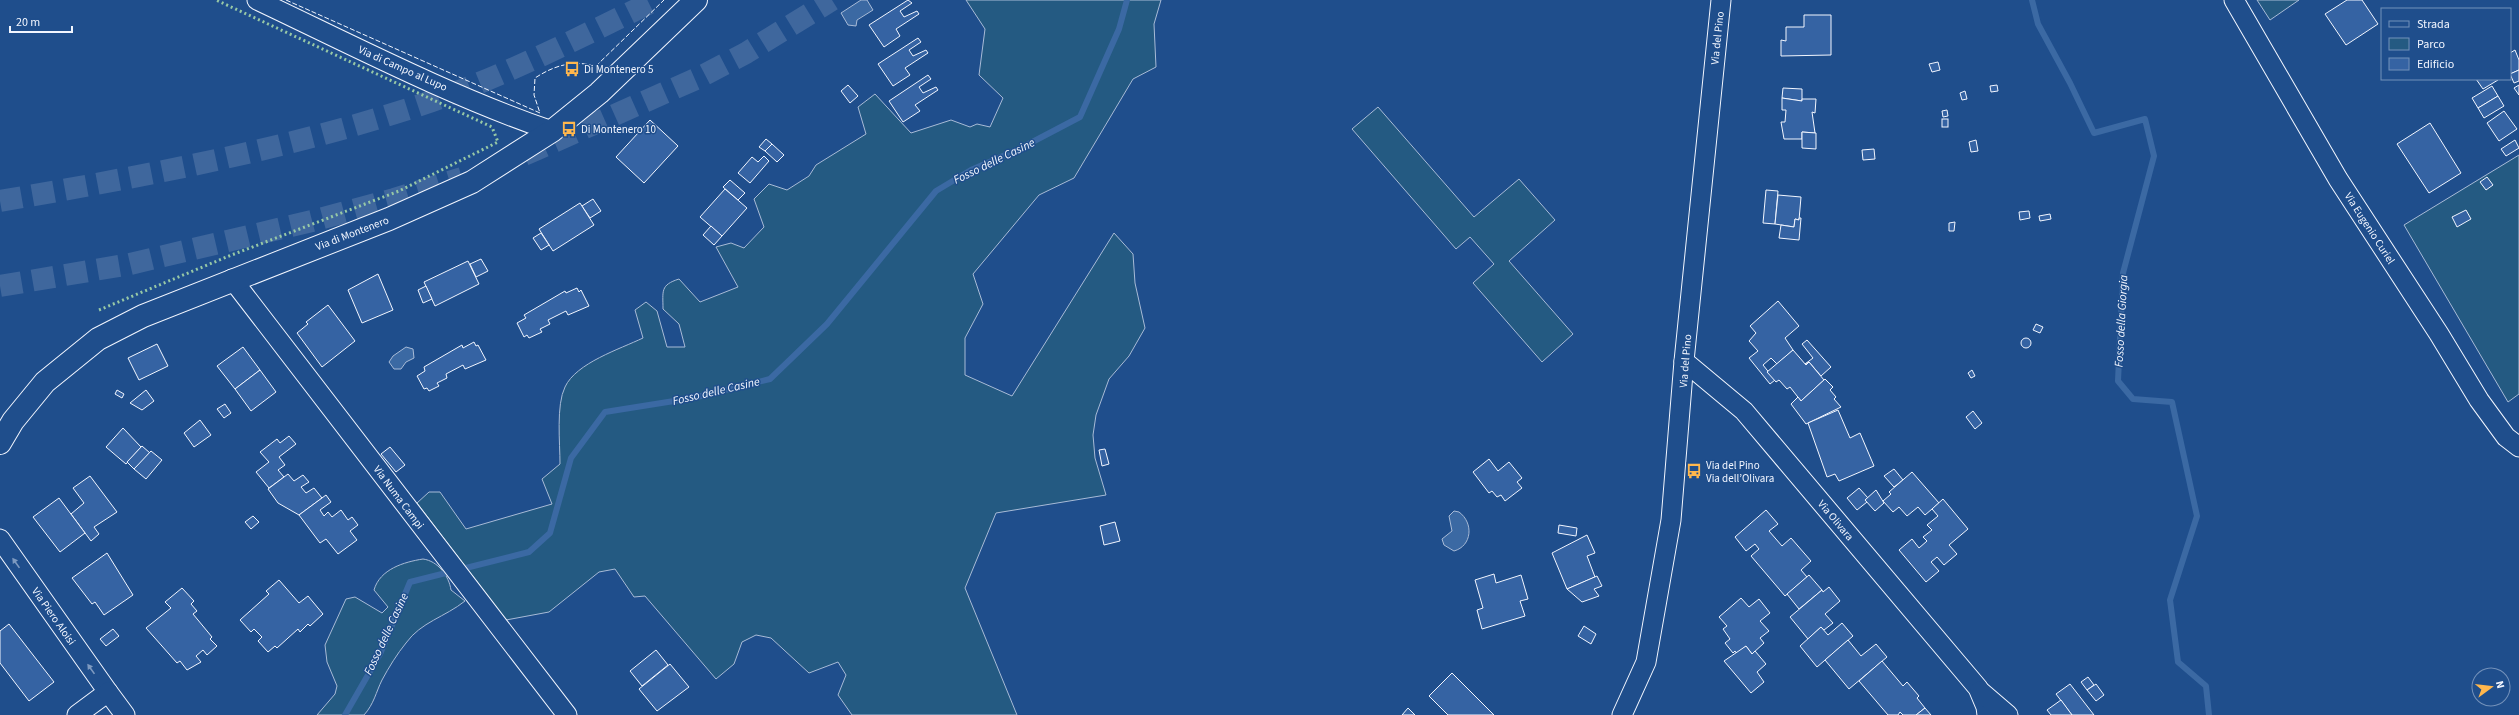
<svg xmlns="http://www.w3.org/2000/svg" width="2519" height="715" font-family="'Source Sans 3',sans-serif">
<rect width="100%" height="100%" fill="#1f4e8c"/>
<g fill="#245a82" stroke="#a8bbd7">
<path d="M 966,0 L 1161,0 L 1154,24 L 1156,67 L 1133,79 L 1074,178 L 1039,195 L 973,274 L 983,304 L 965,338 L 965,375 L 1012,396 L 1114,233 L 1133,254 L 1135,283 L 1145,328 L 1129,356 L 1109,379 L 1096,415 L 1093,435 L 1095,458 L 1106,495 L 996,513 L 965,588 L 1017,715 L 852,715 L 838,695 L 846,675 L 838,662 L 809,673 L 771,638 L 756,635 L 742,642 L 734,664 L 716,679 L 645,596 L 634,597 L 615,569 L 599,572 L 549,612 L 506,620 L 417,503 L 429,492 L 440,492 L 466,529 L 552,504 L 542,479 L 560,464 C 560,443 556,405 565,387 C 576,363 620,349 643,338 L 635,310 L 646,302 L 657,311 L 667,347 L 685,347 L 679,324 L 663,309 C 663,291 660,285 679,279 L 700,302 L 738,287 L 716,247 L 731,243 L 744,248 L 764,227 L 754,199 L 769,184 L 787,190 L 809,176 L 816,165 L 866,134 L 858,107 L 875,94 L 911,133 L 951,120 L 970,127 L 977,124 L 990,127 L 1003,98 L 979,75 L 985,29 Z"/>
<path d="M 2257,0 L 2299,0 L 2270,20 Z"/>
<path d="M 1378,107 L 1474,217 L 1519,179 L 1555,220 L 1509,261 L 1573,334 L 1542,362 L 1473,283 L 1494,264 L 1470,237 L 1456,249 L 1352,129 Z"/>
<path d="M 2519,155 L 2519,394 L 2508,402 L 2404,225 Z"/>
<path d="M 423,559 C 438,561 449,576 451,590 L 465,601 C 445,617 421,622 406,643 C 397,654 389,667 382,680 C 376,692 374,704 364,715 L 317,715 L 335,694 L 337,686 L 327,662 L 325,645 L 346,599 L 355,597 L 382,613 L 388,607 L 374,590 C 380,569 404,562 423,559 Z"/>
</g>
<g fill="#3b69a3" stroke="#a8bbd7">
<path d="M 861,0 L 867,0 L 873,10 L 857,20 L 856,26 L 848,25 L 841,13 Z"/>
<path d="M 406,347 L 413,349 L 414,358 L 406,362 L 401,369 L 394,369 L 389,362 L 393,356 Z"/>
<path d="M 1454,511 L 1459,512 C 1474,523 1472,546 1454,551 L 1444,545 L 1442,539 L 1452,531 L 1449,516 Z"/>
</g>
<g fill="none" stroke-linecap="round" stroke-linejoin="round">
<g stroke="#3b69a3" stroke-width="6">
<path d="M 2032,0 L 2038,24 L 2070,83 L 2094,133 L 2145,119 L 2154,156 L 2123,273 L 2118,381 L 2133,399 L 2172,402 L 2197,516 L 2170,600 L 2178,662 L 2206,686 L 2209,715"/>
<path d="M 345,715 L 380,654 L 410,582 L 529,552 L 550,533 L 571,458 L 605,412 L 693,398 L 770,379 L 827,324 L 936,191 L 971,170 L 1019,149 L 1080,117 L 1119,29 L 1127,0"/>
</g>
</g>
<g fill="#3563a3" stroke="#f2f6ff">
<path d="M 908,0 L 912,3 L 900,11 L 904,17 L 917,11 L 919,14 L 896,29 L 900,36 L 884,47 L 869,25 Z"/>
<path d="M 2347,0 L 2362,0 L 2378,24 L 2346,45 L 2325,14 Z"/>
<path d="M 1804,15 L 1831,15 L 1831,55 L 1781,56 L 1781,40 L 1786,41 L 1786,27 L 1804,27 Z"/>
<path d="M 918,38 L 921,42 L 909,50 L 913,56 L 926,50 L 928,53 L 905,68 L 910,75 L 893,86 L 878,64 Z"/>
<path d="M 2515,50 L 2519,60 L 2519,70 L 2510,74 L 2510,53 Z"/>
<path d="M 1938,62 L 1940,70 L 1932,72 L 1929,64 Z"/>
<path d="M 2519,70 L 2519,81 L 2514,83 L 2510,74 Z"/>
<path d="M 928,75 L 931,79 L 919,87 L 923,93 L 936,87 L 938,90 L 915,105 L 920,111 L 903,122 L 889,101 Z"/>
<path d="M 2476,79 L 2497,79 L 2498,80 L 2483,89 Z"/>
<path d="M 848,85 L 858,96 L 850,103 L 841,91 Z"/>
<path d="M 1997,85 L 1998,91 L 1991,92 L 1990,86 Z"/>
<path d="M 2519,85 L 2519,95 L 2514,88 Z"/>
<path d="M 2492,86 L 2498,96 L 2478,108 L 2472,98 Z"/>
<path d="M 1783,88 L 1802,89 L 1802,101 L 1782,98 Z"/>
<path d="M 1965,91 L 1967,99 L 1962,100 L 1960,93 Z"/>
<path d="M 2498,96 L 2504,106 L 2484,118 L 2478,108 Z"/>
<path d="M 1782,98 L 1802,101 L 1802,99 L 1816,99 L 1815,113 L 1812,112 L 1815,133 L 1802,132 L 1802,139 L 1784,139 L 1781,122 L 1785,122 L 1786,110 L 1782,110 Z"/>
<path d="M 1947,110 L 1948,116 L 1943,117 L 1942,111 Z"/>
<path d="M 2504,111 L 2517,129 L 2499,141 L 2487,123 Z"/>
<rect x="1942" y="119" width="6" height="8"/>
<path d="M 650,120 L 678,146 L 644,183 L 616,157 Z"/>
<path d="M 2430,123 L 2461,173 L 2429,193 L 2397,144 Z"/>
<path d="M 1802,132 L 1816,133 L 1816,149 L 1802,148 Z"/>
<path d="M 766,139 L 772,144 L 765,151 L 759,147 Z"/>
<path d="M 1976,140 L 1978,151 L 1971,152 L 1969,142 Z"/>
<path d="M 2515,140 L 2519,148 L 2506,156 L 2501,149 Z"/>
<path d="M 772,144 L 784,155 L 777,162 L 765,151 Z"/>
<path d="M 1874,149 L 1875,159 L 1863,160 L 1862,150 Z"/>
<path d="M 764,156 L 769,161 L 750,183 L 738,173 L 752,157 L 758,162 Z"/>
<path d="M 2487,177 L 2493,185 L 2486,190 L 2480,182 Z"/>
<path d="M 730,180 L 745,193 L 738,200 L 723,187 Z"/>
<path d="M 725,189 L 747,208 L 722,236 L 700,217 Z"/>
<path d="M 1766,190 L 1778,191 L 1775,224 L 1763,223 Z"/>
<path d="M 1778,195 L 1801,197 L 1799,220 L 1795,219 L 1794,227 L 1775,224 Z"/>
<path d="M 593,199 L 601,211 L 590,218 L 582,206 Z"/>
<path d="M 580,203 L 594,225 L 553,251 L 539,229 Z"/>
<path d="M 2466,210 L 2471,219 L 2457,227 L 2452,217 Z"/>
<path d="M 2029,211 L 2030,218 L 2020,220 L 2019,212 Z"/>
<path d="M 2050,214 L 2051,219 L 2040,221 L 2039,216 Z"/>
<path d="M 1799,218 L 1801,218 L 1799,240 L 1779,238 L 1781,225 L 1794,227 L 1795,219 L 1799,220 Z"/>
<path d="M 1955,222 L 1954,231 L 1949,231 L 1949,223 Z"/>
<path d="M 711,226 L 722,236 L 714,245 L 703,235 Z"/>
<path d="M 541,233 L 549,245 L 541,250 L 533,238 Z"/>
<path d="M 481,259 L 488,271 L 476,277 L 470,264 Z"/>
<path d="M 468,261 L 479,284 L 435,306 L 424,282 Z"/>
<path d="M 378,274 L 393,310 L 362,323 L 348,290 Z"/>
<path d="M 426,286 L 432,299 L 423,303 L 418,290 Z"/>
<path d="M 577,288 L 579,292 L 581,290 L 589,306 L 568,315 L 566,311 L 548,320 L 550,324 L 540,329 L 542,332 L 529,338 L 527,335 L 524,337 L 517,323 L 526,318 L 524,315 L 565,291 L 566,293 Z"/>
<path d="M 1778,301 L 1799,326 L 1785,338 L 1793,350 L 1777,364 L 1771,358 L 1763,365 L 1775,380 L 1770,384 L 1749,358 L 1758,351 L 1749,341 L 1756,333 L 1750,326 Z"/>
<path d="M 328,305 L 355,341 L 322,367 L 297,333 L 308,324 L 306,322 Z"/>
<path d="M 2036,324 L 2043,327 L 2040,333 L 2033,330 Z"/>
<circle cx="2026" cy="343" r="5"/>
<path d="M 1807,340 L 1831,367 L 1821,376 L 1809,362 L 1805,364 L 1813,358 L 1802,344 Z"/>
<path d="M 474,342 L 476,346 L 478,345 L 486,360 L 465,369 L 463,365 L 446,374 L 447,378 L 437,383 L 439,386 L 429,391 L 427,388 L 424,389 L 417,376 L 425,371 L 424,367 L 462,345 L 463,348 Z"/>
<path d="M 157,344 L 168,366 L 139,380 L 128,358 Z"/>
<path d="M 243,347 L 260,370 L 235,389 L 217,366 Z"/>
<path d="M 1793,350 L 1806,365 L 1809,362 L 1824,380 L 1801,401 L 1790,387 L 1787,389 L 1779,380 L 1776,382 L 1767,372 Z"/>
<path d="M 260,370 L 276,392 L 251,411 L 235,389 Z"/>
<path d="M 1972,370 L 1975,376 L 1971,378 L 1968,373 Z"/>
<path d="M 1825,379 L 1833,387 L 1830,390 L 1836,397 L 1834,399 L 1841,407 L 1806,424 L 1791,404 L 1798,397 L 1801,401 Z"/>
<path d="M 117,390 L 124,394 L 122,398 L 115,394 Z"/>
<path d="M 146,390 L 154,401 L 142,410 L 130,403 Z"/>
<path d="M 225,404 L 231,413 L 224,418 L 217,409 Z"/>
<path d="M 1838,410 L 1850,438 L 1860,433 L 1874,466 L 1839,481 L 1835,474 L 1827,477 L 1808,423 Z"/>
<path d="M 1973,411 L 1982,423 L 1975,429 L 1966,417 Z"/>
<path d="M 200,420 L 211,435 L 194,447 L 184,433 Z"/>
<path d="M 123,428 L 141,447 L 126,464 L 106,447 Z"/>
<path d="M 289,436 L 296,444 L 279,457 L 285,465 L 278,470 L 284,477 L 269,488 L 256,472 L 269,462 L 260,452 L 277,439 L 280,443 Z"/>
<path d="M 142,446 L 150,453 L 134,469 L 127,462 Z"/>
<path d="M 390,447 L 405,465 L 396,472 L 381,454 Z"/>
<path d="M 1105,449 L 1109,464 L 1102,466 L 1099,450 Z"/>
<path d="M 151,451 L 162,460 L 146,479 L 134,469 Z"/>
<path d="M 1489,459 L 1498,471 L 1509,462 L 1522,478 L 1517,482 L 1522,488 L 1505,501 L 1501,495 L 1497,497 L 1492,491 L 1489,493 L 1473,472 Z"/>
<path d="M 1894,469 L 1903,480 L 1894,487 L 1884,476 Z"/>
<path d="M 1912,472 L 1939,503 L 1925,515 L 1918,507 L 1907,516 L 1899,507 L 1893,512 L 1883,501 L 1891,494 L 1889,492 Z"/>
<path d="M 288,474 L 294,481 L 303,475 L 309,482 L 301,487 L 306,493 L 314,488 L 322,498 L 299,515 L 278,503 L 268,489 Z"/>
<path d="M 90,476 L 117,512 L 94,527 L 99,534 L 91,541 L 71,514 L 84,503 L 73,488 Z"/>
<path d="M 1859,488 L 1868,498 L 1865,500 L 1867,502 L 1857,510 L 1847,498 Z"/>
<path d="M 1876,490 L 1884,503 L 1875,511 L 1865,500 Z"/>
<path d="M 326,495 L 331,502 L 320,510 L 324,516 L 328,512 L 332,517 L 341,510 L 348,520 L 352,517 L 358,525 L 350,531 L 357,540 L 338,554 L 326,539 L 320,543 L 299,515 Z"/>
<path d="M 59,498 L 85,533 L 60,552 L 33,517 Z"/>
<path d="M 1943,499 L 1968,529 L 1949,545 L 1957,554 L 1944,565 L 1937,557 L 1931,562 L 1939,571 L 1926,582 L 1899,550 L 1912,539 L 1919,548 L 1927,541 L 1923,537 L 1932,530 L 1927,525 L 1938,516 L 1932,509 Z"/>
<path d="M 1766,510 L 1778,524 L 1769,531 L 1782,546 L 1791,538 L 1811,561 L 1801,570 L 1807,577 L 1785,596 L 1751,556 L 1759,549 L 1755,544 L 1746,551 L 1735,537 Z"/>
<path d="M 253,516 L 259,522 L 251,529 L 245,522 Z"/>
<path d="M 1115,522 L 1120,541 L 1104,545 L 1100,526 Z"/>
<path d="M 1559,525 L 1577,528 L 1576,536 L 1558,533 Z"/>
<path d="M 1587,535 L 1595,553 L 1587,556 L 1595,577 L 1567,589 L 1552,553 Z"/>
<path d="M 107,553 L 133,595 L 104,615 L 95,602 L 92,604 L 72,578 Z"/>
<path d="M 1494,574 L 1496,583 L 1521,575 L 1528,599 L 1520,601 L 1525,616 L 1482,629 L 1477,610 L 1483,608 L 1475,580 Z"/>
<path d="M 1809,575 L 1822,590 L 1799,609 L 1787,594 Z"/>
<path d="M 1597,576 L 1602,586 L 1594,589 L 1599,596 L 1582,602 L 1567,589 Z"/>
<path d="M 279,580 L 299,603 L 308,596 L 323,614 L 310,626 L 308,624 L 300,632 L 298,629 L 277,648 L 275,646 L 268,652 L 258,641 L 262,637 L 254,629 L 251,632 L 240,620 L 269,594 L 266,591 Z"/>
<path d="M 1829,587 L 1840,601 L 1825,614 L 1833,623 L 1824,630 L 1821,627 L 1808,639 L 1790,617 L 1822,590 L 1823,592 Z"/>
<path d="M 182,588 L 194,601 L 191,604 L 197,611 L 193,614 L 212,637 L 210,639 L 217,646 L 207,655 L 203,650 L 196,656 L 201,662 L 187,670 L 180,661 L 177,663 L 146,628 L 171,608 L 165,602 Z"/>
<path d="M 1741,598 L 1749,607 L 1759,599 L 1770,613 L 1760,621 L 1769,631 L 1760,638 L 1764,643 L 1752,654 L 1746,646 L 1737,654 L 1735,651 L 1733,653 L 1725,643 L 1730,639 L 1723,629 L 1727,626 L 1719,617 Z"/>
<path d="M 1842,623 L 1853,636 L 1817,667 L 1800,646 L 1821,627 L 1828,635 Z"/>
<path d="M 9,624 L 54,682 L 29,701 L 0,663 L 0,631 Z"/>
<path d="M 1584,626 L 1596,634 L 1591,644 L 1578,636 Z"/>
<path d="M 113,629 L 119,636 L 106,646 L 100,639 Z"/>
<path d="M 1848,640 L 1861,656 L 1876,644 L 1887,657 L 1849,689 L 1825,660 Z"/>
<path d="M 1746,646 L 1752,654 L 1755,651 L 1766,664 L 1757,672 L 1764,682 L 1751,693 L 1724,661 Z"/>
<path d="M 656,650 L 668,665 L 642,686 L 630,671 Z"/>
<path d="M 1882,661 L 1903,686 L 1907,682 L 1919,696 L 1917,698 L 1925,708 L 1916,715 L 1903,715 L 1900,712 L 1898,715 L 1888,715 L 1859,681 Z"/>
<path d="M 670,664 L 689,687 L 657,711 L 639,689 Z"/>
<path d="M 1452,673 L 1494,715 L 1448,715 L 1429,696 Z"/>
<path d="M 2088,677 L 2094,685 L 2087,690 L 2081,682 Z"/>
<path d="M 2070,684 L 2094,715 L 2072,715 L 2056,694 Z"/>
<path d="M 2096,684 L 2104,695 L 2096,701 L 2087,690 Z"/>
<path d="M 2061,700 L 2072,715 L 2051,715 L 2047,710 Z"/>
<path d="M 1408,708 L 1415,715 L 1402,715 Z"/>
<path d="M 1925,708 L 1931,715 L 1916,715 Z"/>
</g>
<g fill="none" stroke-linecap="round" stroke-linejoin="round">
<g stroke="#3f679d" stroke-width="22" stroke-dasharray="22 11" stroke-linecap="butt">
<path d="M 524,155 L 698,78 L 746,53 L 832,0"/>
<path d="M 0,201 C 145,176 292,149 432,101 C 509,74 582,36 656,0"/>
<path d="M 0,286 L 130,264 L 312,221 L 394,199 L 462,178"/>
</g>
<defs>
<g id="street">
<path d="M 257,0 C 352,45 452,97 552,131"/>
<path d="M 2234,0 L 2338,179 L 2439,334 L 2479,400 L 2506,437 L 2519,447"/>
<path d="M 232,279 L 567,715"/>
<path d="M 1684,361 L 1744,411 L 1978,688 L 1986,707 L 1987,715"/>
<path d="M 0,539 L 108,692 L 77,715"/>
<path d="M 1980,691 L 2008,715"/>
<path d="M 108,692 L 125,715"/>
<path d="M 1622,715 L 1646,662 L 1671,520 L 1684,361 L 1721,0"/>
</g>
<path id="secondary" d="M 0,443 L 13,421 L 45,382 L 98,339 L 143,316 L 389,219 L 472,182 L 552,131 L 599,93 L 696,0"/>
</defs>
<use href="#street" stroke="#f2f6ff" stroke-width="21"/>
<use href="#secondary" stroke="#f2f6ff" stroke-width="24"/>
<use href="#street" stroke="#1f4e8c" stroke-width="19"/>
<use href="#secondary" stroke="#1f4e8c" stroke-width="22"/>
<path stroke="#97c8a6" stroke-width="3" stroke-dasharray="2 3" stroke-linecap="butt" d="M 99,310 L 229,256 L 399,191 L 498,142 L 492,127 L 216,0"/>
<path stroke="#f2f6ff" stroke-width="1" stroke-dasharray="5 2" stroke-linecap="butt" d="M 286,0 L 540,113 L 534,95 L 535,78 C 555,65 573,60 596,66 L 664,0"/>
</g>
<defs><path id="oneway-solid" d="M-6-.8H1V-3.2L6.5 0L1 3.2V.8H-6Z"/></defs>
<g fill="#7e9ac0">
<use href="#oneway-solid" transform="translate(16 563) rotate(-125)"/>
<use href="#oneway-solid" transform="translate(91 669) rotate(-125)"/>
</g>
<defs>
<symbol id="bus-bare" viewBox="-9 -9 18 18"><path d="M-5-6H5V4H4V6H2V4H-2V6H-4V4H-5ZM-3.5-4V0h7V-4ZM-3.5 1.2v1.5H-2V1.2ZM2 1.2v1.5H3.5V1.2Z" fill="#ffb74d" stroke="#1f4e8c" stroke-width="2.5" paint-order="stroke"/></symbol>
</defs>
<g fill-rule="evenodd">
<use href="#bus-bare" x="561" y="58" width="22" height="22"/>
<use href="#bus-bare" x="558" y="118" width="22" height="22"/>
<use href="#bus-bare" x="1683" y="460" width="22" height="22"/>
</g>
<g text-anchor="middle" stroke-width="3" stroke-linejoin="round" paint-order="stroke">
<g font-size="11" fill="#f2f6ff" stroke="#1f4e8c">
<text transform="translate(1717 38) rotate(-84)" y="4">Via del Pino</text>
<text transform="translate(403 68) rotate(24)" y="4">Via di Campo al Lupo</text>
<text transform="translate(2370 228) rotate(57)" y="4">Via Eugenio Curiel</text>
<text transform="translate(352 233) rotate(-21)" y="4">Via di Montenero</text>
<text transform="translate(1685 361) rotate(-85)" y="4">Via del Pino</text>
<text transform="translate(399 497) rotate(53)" y="4">Via Numa Campi</text>
<text transform="translate(1836 520) rotate(50)" y="4">Via Olivara</text>
<text transform="translate(54 616) rotate(55)" y="4">Via Piero Aloisi</text>
</g>
<g font-size="11" fill="#f2f6ff" stroke="#1f4e8c" text-anchor="start">
<text x="584" y="73">Di Montenero 5</text>
<text x="581" y="133">Di Montenero 10</text>
<text x="1706" y="469">Via del Pino<tspan x="1706" dy="13">Via dell’Olivara</tspan></text>
</g>
<g font-size="12" font-style="italic" fill="#f2f6ff" stroke="#1f4e8c">
<text transform="translate(994 161) rotate(-26)" y="4">Fosso delle Casine</text>
<text transform="translate(2121 321) rotate(-87)" y="4">Fosso della Giorgia</text>
<text transform="translate(716 391) rotate(-13)" y="4">Fosso delle Casine</text>
<text transform="translate(386 634) rotate(-65)" y="4">Fosso delle Casine</text>
</g>
</g>
<rect x="2381" y="8" width="130" height="72" fill="#1f4e8c" stroke="#7391ba"/>
<rect x="2389" y="21" width="20" height="6" fill="#1f4e8c" stroke="#7391ba"/>
<text x="2417" y="28" font-size="12" fill="#f2f6ff">Strada</text>
<rect x="2389" y="38" width="20" height="12" fill="#245a82" stroke="#7391ba"/>
<text x="2417" y="48" font-size="12" fill="#f2f6ff">Parco</text>
<rect x="2389" y="58" width="20" height="12" fill="#3563a3" stroke="#7391ba"/>
<text x="2417" y="68" font-size="12" fill="#f2f6ff">Edificio</text>
<g transform="translate(2491 687) rotate(75)"><circle r="19" fill="#1f4e8c" stroke="#7391ba"/>
<path d="M0-3L7 15L0 10L-7 15Z" fill="#ffb74d"/>
<text y="-6" font-size="11" font-weight="bold" text-anchor="middle" fill="#f2f6ff">N</text>
</g>
<path d="M10 26v6h62v-6" fill="none" stroke="#f2f6ff" stroke-width="2"/>
<text x="16" y="26" font-size="12" fill="#f2f6ff" stroke="#1f4e8c" stroke-width="3" paint-order="stroke">20 m</text>
</svg>
